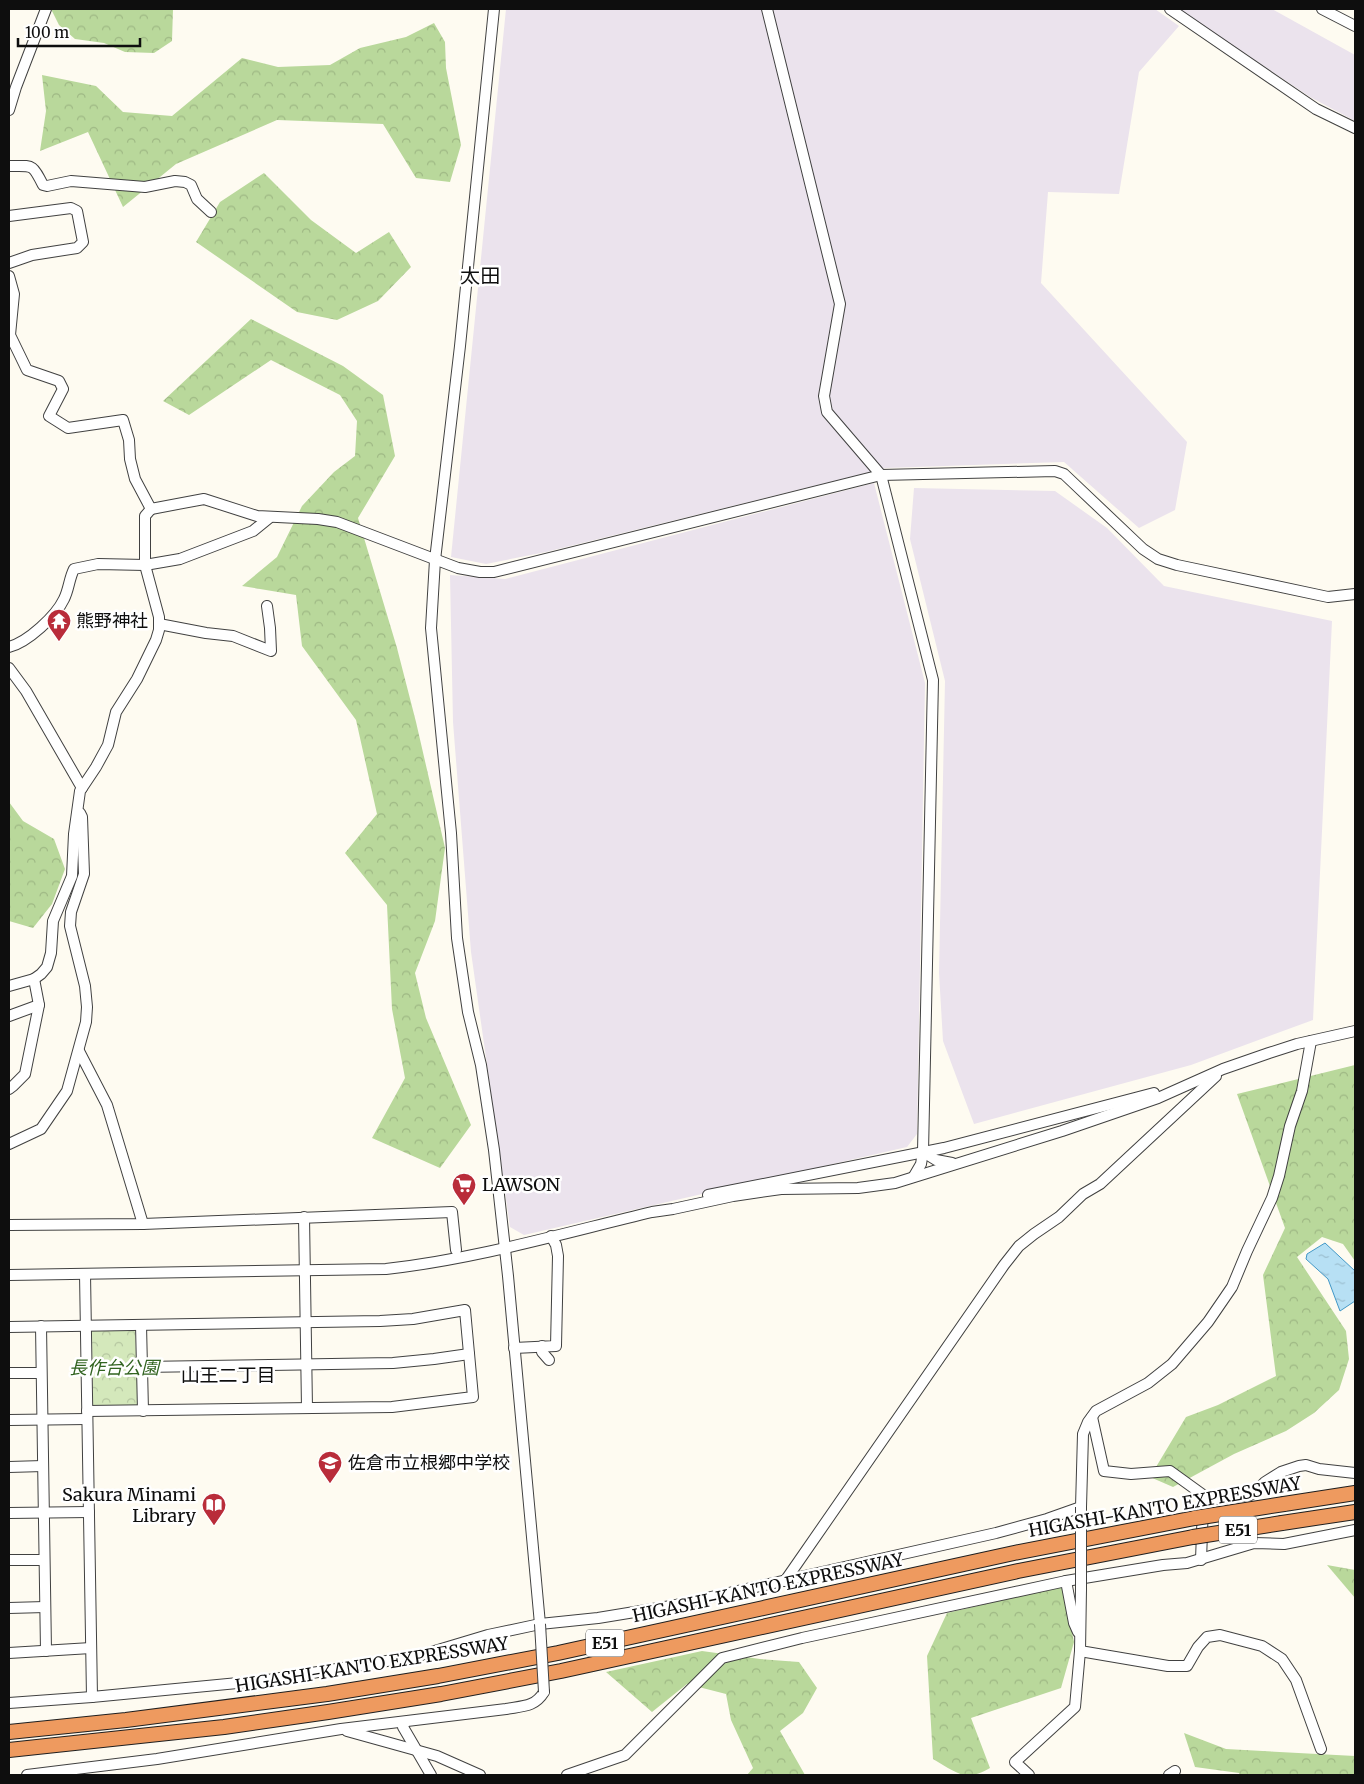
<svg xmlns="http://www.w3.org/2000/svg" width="1364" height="1784" font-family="Merriweather,'Noto Sans JP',serif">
<defs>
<pattern id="forest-crowns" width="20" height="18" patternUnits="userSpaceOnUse" patternTransform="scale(1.25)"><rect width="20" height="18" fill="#b9d89b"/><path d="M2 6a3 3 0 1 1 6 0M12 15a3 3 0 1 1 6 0" fill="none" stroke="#9eb884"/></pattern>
<pattern id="park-crowns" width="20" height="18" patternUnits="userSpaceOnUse" patternTransform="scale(1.25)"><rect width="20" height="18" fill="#d4e8bb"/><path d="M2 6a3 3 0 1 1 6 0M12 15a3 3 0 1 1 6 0" fill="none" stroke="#b5c6a0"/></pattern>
<pattern id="water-ripples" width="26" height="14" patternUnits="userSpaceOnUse" patternTransform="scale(1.25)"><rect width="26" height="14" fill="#b7e0f4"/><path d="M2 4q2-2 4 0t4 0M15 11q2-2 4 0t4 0" fill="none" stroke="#9cbfd0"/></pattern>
</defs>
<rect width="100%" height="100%" fill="#fefbf1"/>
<g fill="#ebe3ed">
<path d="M 506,9 L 1155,9 L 1179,26 L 1139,72 L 1119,194 L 1048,192 L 1041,283 L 1187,442 L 1175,510 L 1139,528 L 1064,462 L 886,468 L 546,552 L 486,564 L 451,557 Z"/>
<path d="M 1179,9 L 1272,9 L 1355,55 L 1355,121 L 1310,97 Z"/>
<path d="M 874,483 L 925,683 L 917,1134 L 907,1147 L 524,1235 L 510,1227 L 471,952 L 453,722 L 450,575 L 505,579 Z"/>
<path d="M 914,488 L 1055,491 L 1107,528 L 1164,586 L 1332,621 L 1313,1020 L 1191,1065 L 974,1124 L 943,1041 L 939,973 L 945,681 L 910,539 Z"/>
</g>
<g fill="url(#forest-crowns)">
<path d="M 51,9 L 173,9 L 172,41 L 154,53 L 125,52 L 104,43 L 75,39 L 59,25 Z"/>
<path d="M 434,23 L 445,42 L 446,68 L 461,145 L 450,182 L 416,178 L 383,124 L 277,120 L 176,164 L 123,207 L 88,132 L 40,151 L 46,111 L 42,75 L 96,86 L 123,112 L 172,116 L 242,58 L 278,67 L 330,65 L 360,48 L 406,37 Z"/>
<path d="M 264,173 L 311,220 L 356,253 L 389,232 L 411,267 L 378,301 L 337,320 L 297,312 L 196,242 L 220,202 Z"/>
<path d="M 251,319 L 343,366 L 383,395 L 395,456 L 358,518 L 397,648 L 416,722 L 445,848 L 435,921 L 415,973 L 426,1018 L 471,1125 L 440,1168 L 372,1138 L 405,1078 L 392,1009 L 387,905 L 345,853 L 377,814 L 356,720 L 302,646 L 296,595 L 242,586 L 277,557 L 302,506 L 334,472 L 355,456 L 357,421 L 340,395 L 271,360 L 189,415 L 163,401 Z"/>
<path d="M 9,802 L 23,821 L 54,839 L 65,869 L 52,904 L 33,928 L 9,921 Z"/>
<path d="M 1355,1065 L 1355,1261 L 1343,1244 L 1322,1237 L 1297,1257 L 1346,1331 L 1349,1359 L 1339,1390 L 1314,1413 L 1286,1431 L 1234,1454 L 1173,1487 L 1150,1477 L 1186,1417 L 1218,1405 L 1276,1376 L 1263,1275 L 1285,1228 L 1237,1094 Z"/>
<path d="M 1327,1565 L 1355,1570 L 1355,1598 Z"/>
<path d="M 1063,1586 L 1074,1642 L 1061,1688 L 971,1718 L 990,1768 C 965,1783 956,1772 933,1759 L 927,1656 L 947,1613 Z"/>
<path d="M 702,1651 L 760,1659 L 799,1662 L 817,1688 L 803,1713 L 780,1731 L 805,1775 L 747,1775 L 753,1768 L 731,1720 L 726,1694 L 687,1684 L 652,1712 L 606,1672 Z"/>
<path d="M 1184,1733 L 1226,1749 L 1355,1756 L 1355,1775 L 1240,1775 L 1239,1773 L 1195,1767 Z"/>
</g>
<path fill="url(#park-crowns)" d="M 135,1330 L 138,1406 L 93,1407 L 92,1331 Z"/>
<path fill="url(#water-ripples)" stroke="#4298c7" d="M 1325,1243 L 1355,1271 L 1355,1301 L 1340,1311 L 1328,1279 L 1306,1259 L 1307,1254 Z"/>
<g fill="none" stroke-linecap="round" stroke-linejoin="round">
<defs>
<g id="minor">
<path d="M 494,9 L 460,346 L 435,560 L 431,628 L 451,833 L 457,938 L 468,1012 L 481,1065 L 494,1150 L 508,1276 L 540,1624"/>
<path d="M 767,9 L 840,304 L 824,396 L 827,412 L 881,475 L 933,680 L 923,1152 L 921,1164 L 914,1176"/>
<path d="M 1170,9 L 1316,109 L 1355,128"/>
<path d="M 1322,9 L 1355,26"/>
<path d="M 9,110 L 16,87 L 46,9"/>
<path d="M 9,166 C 33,166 32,163 43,185 L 47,186 L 71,181 L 145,187 L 175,181 L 185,182 L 191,185 L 197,199 L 211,212"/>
<path d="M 9,216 L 71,208 L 77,211 L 83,242 L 77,248 L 32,255 L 9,263"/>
<path d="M 9,276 L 14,294 L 10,335 L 27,370 L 59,381 L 63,389 L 49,416 L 68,428 L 123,420 L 129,440 L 130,459 L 135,479 L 151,509 L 204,499 L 257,516 L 318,519 L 337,522 L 458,568 L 480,572 L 494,572 L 881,475 L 1055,471 L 1064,474 L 1143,549 L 1158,559 L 1177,565 L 1328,597 L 1355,594"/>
<path d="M 159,624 L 206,633 L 233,636 L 271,651 L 270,628 L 267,606"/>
<path d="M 9,647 C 28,642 56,616 64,599 C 69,589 69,579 74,569 L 98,564 L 145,565 L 180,559 L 253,531 L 269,518"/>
<path d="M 9,668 L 26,691 L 82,788"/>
<path d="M 9,986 L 34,979 L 41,974 L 47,967 L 51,953 L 53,921 L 72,876 L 74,834 L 80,791 L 96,767 L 108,745 L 116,712 L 137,679 L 156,640 L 159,630 L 159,617 L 145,565 L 145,516 L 151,509"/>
<path d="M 9,1016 L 39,1005"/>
<path d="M 79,1051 L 107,1105 L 143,1224"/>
<path d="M 9,1089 L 13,1086 L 25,1074 L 39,1005 L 34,979"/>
<path d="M 9,1144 L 41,1129 L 67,1091 L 86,1022 L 87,1007 L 85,986 L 70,926 L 71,912 L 84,874 L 82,817 L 80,813"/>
<path d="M 923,1152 L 936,1160 L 952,1163"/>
<path d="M 708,1195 L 944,1148 L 1154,1093"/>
<path d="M 304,1217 L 307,1408"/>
<path d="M 9,1225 L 143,1224 L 452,1212 L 456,1250"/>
<path d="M 85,1274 L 92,1697"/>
<path d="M 9,1275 L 386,1269 C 476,1259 564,1233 652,1212 L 673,1209 L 733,1196 L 781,1189 L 858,1188 L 895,1183 L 1062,1131 L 1158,1098 L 1223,1069 L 1269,1053 L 1297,1044 L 1355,1031"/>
<path d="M 141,1325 L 143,1411"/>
<path d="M 41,1326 L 46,1651"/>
<path d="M 9,1327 L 380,1321 L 413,1319 L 465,1310 L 473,1397 L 392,1407 L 87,1411"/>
<path d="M 542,1346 L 542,1352 L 549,1360"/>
<path d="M 514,1348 L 556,1346 L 558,1256 L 556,1245 L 551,1236"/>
<path d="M 142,1367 L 393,1363 L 434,1359 L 469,1354"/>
<path d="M 9,1373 L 41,1373"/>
<path d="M 1092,1417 L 1104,1471 L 1131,1474 L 1170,1471 L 1206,1497 L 1218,1499 L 1250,1495 L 1255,1492 L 1265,1482 L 1281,1472 L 1299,1466 L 1306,1465 L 1319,1469 L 1355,1473"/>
<path d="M 9,1420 L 87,1419"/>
<path d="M 9,1467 L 43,1466"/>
<path d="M 9,1513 L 89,1512"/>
<path d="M 9,1560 L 44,1560"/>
<path d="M 1201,1560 L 1203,1505 L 1206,1497"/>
<path d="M 785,1581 L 1004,1265 L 1019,1246 L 1034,1234 L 1059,1217 L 1083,1194 L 1100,1184 L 1216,1076"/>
<path d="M 1066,1581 L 1074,1623 L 1078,1632"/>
<path d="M 1081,1589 L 1080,1651 L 1168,1666 L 1187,1666 L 1198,1647 L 1207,1637 L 1220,1635 L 1262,1646 L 1282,1659 L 1296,1680 L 1321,1749"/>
<path d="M 9,1608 L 45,1607"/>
<path d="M 9,1653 L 91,1648"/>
<path d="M 9,1703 L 92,1697 L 268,1680 L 418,1656 L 488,1635 L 540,1624 L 598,1618 L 671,1606 L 996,1533 L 1047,1519 L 1081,1507 L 1083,1434 L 1088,1422 L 1096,1411 L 1148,1383 L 1172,1364 L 1208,1322 L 1232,1287 L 1247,1251 L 1272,1198 L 1279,1176 L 1290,1126 L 1302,1091 L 1311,1041"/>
<path d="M 405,1722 L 403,1727 L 431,1775"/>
<path d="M 347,1731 L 437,1756 L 480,1775"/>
<path d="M 27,1775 L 157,1759 L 341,1729 L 506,1709 C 523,1706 535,1707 544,1692"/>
<path d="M 567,1775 L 625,1755 L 722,1658 L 802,1638 L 1066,1581 L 1163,1565 L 1187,1563 L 1254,1543 L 1284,1544 L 1355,1530"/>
<path d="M 1029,1775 L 1015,1762 L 1075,1707 L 1080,1651"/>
<path d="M 1169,1775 L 1175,1771"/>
</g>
<g id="highway">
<path d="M 1284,1504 L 1355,1493"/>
<path d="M 1282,1523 L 1355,1512"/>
<path d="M 9,1732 L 126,1720 L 327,1694 L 438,1676 L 558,1653 L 1014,1553 L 1195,1518"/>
<path d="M 9,1750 L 224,1727 L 328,1712 L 441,1694 L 561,1671 L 1018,1571 L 1193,1537"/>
</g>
</defs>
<use href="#minor" stroke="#414141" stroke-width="12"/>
<use href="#highway" stroke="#1f1f1f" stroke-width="16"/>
<use href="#minor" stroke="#fff" stroke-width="10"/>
<use href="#highway" stroke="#ee9a5f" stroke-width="14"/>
<defs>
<g id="minor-bridge">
<path d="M 1081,1507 L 1081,1589"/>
<path d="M 540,1624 L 544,1692"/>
</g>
<g id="highway-bridge">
<path d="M 1195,1518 L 1284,1504"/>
<path d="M 1193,1537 L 1282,1523"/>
</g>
</defs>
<use href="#minor-bridge" stroke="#414141" stroke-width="12" stroke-linecap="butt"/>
<use href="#highway-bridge" stroke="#1f1f1f" stroke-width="16" stroke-linecap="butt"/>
<use href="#minor-bridge" stroke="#fff" stroke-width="10"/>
<use href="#highway-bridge" stroke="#ee9a5f" stroke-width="14"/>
</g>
<defs>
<symbol id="temple-pin" viewBox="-11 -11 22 30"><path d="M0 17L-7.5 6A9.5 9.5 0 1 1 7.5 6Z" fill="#b92c3a" stroke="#fff"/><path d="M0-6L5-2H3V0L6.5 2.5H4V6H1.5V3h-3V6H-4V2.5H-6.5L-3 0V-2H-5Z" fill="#fff"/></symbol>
<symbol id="supermarket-pin" viewBox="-11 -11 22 30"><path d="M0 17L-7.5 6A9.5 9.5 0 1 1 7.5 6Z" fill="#b92c3a" stroke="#fff"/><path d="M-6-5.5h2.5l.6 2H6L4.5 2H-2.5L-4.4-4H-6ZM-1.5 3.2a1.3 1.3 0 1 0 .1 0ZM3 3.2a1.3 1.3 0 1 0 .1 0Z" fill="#fff"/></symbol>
<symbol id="school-pin" viewBox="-11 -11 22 30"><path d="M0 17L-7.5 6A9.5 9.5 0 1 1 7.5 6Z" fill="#b92c3a" stroke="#fff"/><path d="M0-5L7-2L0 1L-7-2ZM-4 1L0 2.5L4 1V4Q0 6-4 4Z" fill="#fff"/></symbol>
<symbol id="library-pin" viewBox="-11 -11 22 30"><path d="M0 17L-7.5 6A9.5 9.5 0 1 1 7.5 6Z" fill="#b92c3a" stroke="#fff"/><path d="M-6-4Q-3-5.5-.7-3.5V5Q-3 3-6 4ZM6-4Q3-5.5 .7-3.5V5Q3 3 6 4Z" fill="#fff"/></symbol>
</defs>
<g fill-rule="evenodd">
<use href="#temple-pin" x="45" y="607" width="28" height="38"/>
<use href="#supermarket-pin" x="450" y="1171" width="28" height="38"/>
<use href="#school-pin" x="316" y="1449" width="28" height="38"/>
<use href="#library-pin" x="200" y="1491" width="28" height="38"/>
</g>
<g text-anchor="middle" stroke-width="5" stroke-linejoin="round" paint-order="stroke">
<g fill="#fff" stroke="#565656" stroke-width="1">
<rect x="1219" y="1516.5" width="38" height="27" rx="4"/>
<rect x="586" y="1629.5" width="38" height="27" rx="4"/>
</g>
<g font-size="16" font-weight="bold" fill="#0e0e0e">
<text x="1238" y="1536">E51</text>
<text x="605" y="1649">E51</text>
</g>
<g font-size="18" fill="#0e0e0e" stroke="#fff" text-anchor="start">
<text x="76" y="627">熊野神社</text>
<text x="482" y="1191">LAWSON</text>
<text x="348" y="1469">佐倉市立根郷中学校</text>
<text x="196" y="1501" text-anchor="end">Sakura Minami<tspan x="196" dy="21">Library</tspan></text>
</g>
<g font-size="18" font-style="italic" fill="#326421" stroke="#fff">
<text x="114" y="1374">長作台公園</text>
</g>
<g font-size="18" fill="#0e0e0e" stroke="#fff">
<text transform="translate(1165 1507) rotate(-10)" y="6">HIGASHI-KANTO EXPRESSWAY</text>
<text transform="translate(768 1588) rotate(-12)" y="6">HIGASHI-KANTO EXPRESSWAY</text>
<text transform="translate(372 1665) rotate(-9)" y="6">HIGASHI-KANTO EXPRESSWAY</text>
</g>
<g font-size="19" fill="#0e0e0e" stroke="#fff">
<text x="228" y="1382">山王二丁目</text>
</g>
<g font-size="20" fill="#0e0e0e" stroke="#fff">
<text x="480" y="283">太田</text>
</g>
</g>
<rect width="1364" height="1784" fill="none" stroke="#0e0e0e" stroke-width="20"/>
<path d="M18 38v8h122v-8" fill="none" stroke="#0e0e0e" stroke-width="2.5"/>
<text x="25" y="38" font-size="15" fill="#0e0e0e" stroke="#ffffff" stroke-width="4" paint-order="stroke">100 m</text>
</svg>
